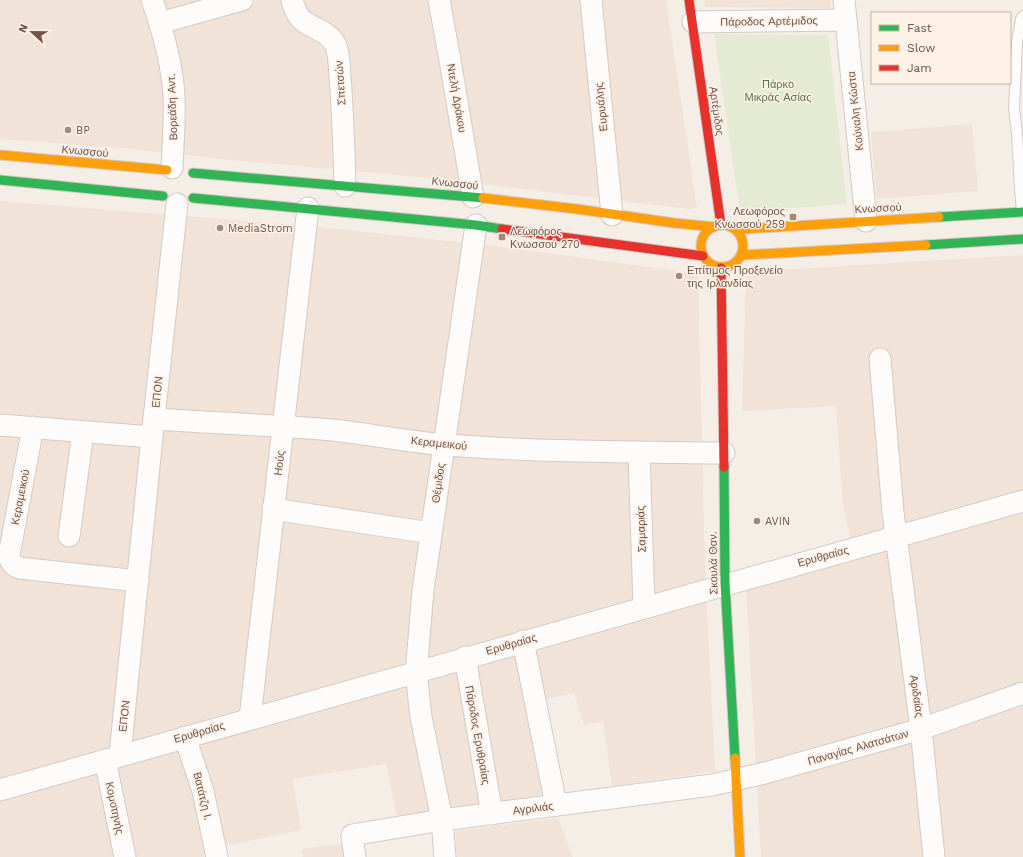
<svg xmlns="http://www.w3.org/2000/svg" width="1023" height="857" font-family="'Work Sans',sans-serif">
<rect width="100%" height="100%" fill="#f5eee7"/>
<g fill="#f1e3d7">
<path d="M 0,0 L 666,0 L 697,208 L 689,209 L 439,179 L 231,160 L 123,148 L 0,139 Z"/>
<path d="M 704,0 L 830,0 L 831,8 L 705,7 Z"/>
<path d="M 972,124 L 978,191 L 876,199 L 871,132 Z"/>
<path d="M 0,201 L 320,227 L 512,248 L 698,274 L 705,566 L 715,771 L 612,786 L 603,722 L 584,725 L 574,693 L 528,703 L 543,794 L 398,821 L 386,764 L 293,779 L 301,830 L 210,849 L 211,857 L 0,857 Z"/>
<path d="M 1023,255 L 1023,857 L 761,857 L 746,588 L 855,557 L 843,506 L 836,406 L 742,411 L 746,272 Z"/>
<path d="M 558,818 L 573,857 L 456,857 L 456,831 Z"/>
<path d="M 346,843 L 347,857 L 303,857 L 302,849 Z"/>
</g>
<path fill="#e4ebd2" d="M 714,34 L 828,35 L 847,204 L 740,212 Z"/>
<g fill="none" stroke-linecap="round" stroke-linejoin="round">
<defs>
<path id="lane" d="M 1022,212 L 1020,188 L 1017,134 L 1014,108 L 1017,42 L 1021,19 L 1023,16"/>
<g id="street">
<path d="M 152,0 C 163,31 172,63 174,96 C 175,120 173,144 172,168"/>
<path d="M 292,0 C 294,7 296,14 301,19 C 311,29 328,30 335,44 C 340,54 339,66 340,77 C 343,113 344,150 345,186"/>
<path d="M 439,0 L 451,66 L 473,197"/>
<path d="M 591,0 L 612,215"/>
<path d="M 844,0 L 866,221"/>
<path d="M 693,22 L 846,20"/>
<path d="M 160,23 L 242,0"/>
<path d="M 880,359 L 893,512 L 921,729 L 934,857"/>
<path d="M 154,419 C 214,423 273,425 332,430 C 370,434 408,442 446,445 C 539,452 631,452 724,453"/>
<path d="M 0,425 L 152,437"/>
<path d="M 33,427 L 9,555 C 10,562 12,564 19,568 L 138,581"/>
<path d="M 639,452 L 644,606"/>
<path d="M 273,509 L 431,533"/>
<path d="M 69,536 L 83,432"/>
<path d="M 523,641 L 556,805"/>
<path d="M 465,657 L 492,814"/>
<path d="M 250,718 L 308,208"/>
<path d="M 185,737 L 203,791 L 217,857"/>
<path d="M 120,755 L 152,437 L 177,204"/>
<path d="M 105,760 L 125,857"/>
<path d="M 0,790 C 340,692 681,595 1023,501"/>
<path d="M 355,857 L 352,835 L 442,820 L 712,785 L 765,773 L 921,729 L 1023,693"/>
<path d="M 445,857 L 442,820 L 421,717 L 417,681 L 417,662 L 423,590 L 476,225"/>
</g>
<g id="fast">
<path d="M 193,173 L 483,198"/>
<path d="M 0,180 L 163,196"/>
<path d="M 193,198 L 476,225 L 502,229"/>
<path d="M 939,217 L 1023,212"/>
<path d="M 926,245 L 1023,239"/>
<path d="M 724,467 L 725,583 L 735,758"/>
</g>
<g id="slow">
<path d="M 0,155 L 167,170"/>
<path d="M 483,198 L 577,209 L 674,223 L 714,227"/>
<circle cx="722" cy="246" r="21"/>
<path d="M 734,228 L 744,229 L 939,217"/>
<path d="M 742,255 L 926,245"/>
<path d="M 735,758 L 740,857"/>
</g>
<g id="jam">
<path d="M 689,0 L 721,225"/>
<path d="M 502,229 L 703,256"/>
<path d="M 721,268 L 724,467"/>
</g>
</defs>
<use href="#lane" stroke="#d4cac5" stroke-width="12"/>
<use href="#street" stroke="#d4cac5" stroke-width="23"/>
<use href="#fast" stroke="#d4c9c4" stroke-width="11"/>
<use href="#slow" stroke="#d4c9c4" stroke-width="11"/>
<use href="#jam" stroke="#d4c9c4" stroke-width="11"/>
<use href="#lane" stroke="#fefcfb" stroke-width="10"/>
<use href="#street" stroke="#fefcfb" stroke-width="21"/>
<use href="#fast" stroke="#30b455" stroke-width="9"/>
<use href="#slow" stroke="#ff9f0a" stroke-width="9"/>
<use href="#jam" stroke="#e5322d" stroke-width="9"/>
</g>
<g fill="#a08980" stroke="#fef2e7" stroke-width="1.5">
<circle cx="68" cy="130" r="4"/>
<rect x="789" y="213" width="8" height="8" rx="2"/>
<circle cx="220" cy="228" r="4"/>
<rect x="498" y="233" width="8" height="8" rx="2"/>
<circle cx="679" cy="276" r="4"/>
<circle cx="757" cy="521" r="4"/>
</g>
<g text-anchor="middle" stroke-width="3" stroke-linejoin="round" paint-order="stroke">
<g font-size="11" fill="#725249" stroke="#fef2e7">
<text transform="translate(769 21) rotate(-1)" y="4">Πάροδος Αρτέμιδος</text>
<text transform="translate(340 83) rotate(-94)" y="4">Σπετσών</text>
<text transform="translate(457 98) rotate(80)" y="4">Ντελή Δράκου</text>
<text transform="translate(172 107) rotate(-92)" y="4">Βορεάδη Αντ.</text>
<text transform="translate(601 107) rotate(-96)" y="4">Ευρυάλης</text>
<text transform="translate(717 111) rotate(82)" y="4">Αρτέμιδος</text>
<text transform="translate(855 111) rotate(-96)" y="4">Κούναλη Κώστα</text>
<text transform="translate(85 151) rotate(5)" y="4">Κνωσσού</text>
<text transform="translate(455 183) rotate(6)" y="4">Κνωσσού</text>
<text transform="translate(878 208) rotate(-3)" y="4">Κνωσσού</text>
<text transform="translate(157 392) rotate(-84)" y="4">ΕΠΟΝ</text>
<text transform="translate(439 443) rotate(6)" y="4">Κεραμεικού</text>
<text transform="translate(279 463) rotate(-83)" y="4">Ηούς</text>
<text transform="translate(438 483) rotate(-82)" y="4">Θέμιδος</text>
<text transform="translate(20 497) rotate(-79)" y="4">Κεραμεικού</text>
<text transform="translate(641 529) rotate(-92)" y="4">Σαμαριάς</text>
<text transform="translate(823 556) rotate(-15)" y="4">Ερυθραίας</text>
<text transform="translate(713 563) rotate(-91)" y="4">Σκουλά Θαν.</text>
<text transform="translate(511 644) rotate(-16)" y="4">Ερυθραίας</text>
<text transform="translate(917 696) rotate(82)" y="4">Αριδαίας</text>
<text transform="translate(124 716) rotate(-84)" y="4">ΕΠΟΝ</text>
<text transform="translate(199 732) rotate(-16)" y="4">Ερυθραίας</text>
<text transform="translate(478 735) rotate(80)" y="4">Πάροδος Ερυθραίας</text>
<text transform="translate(858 747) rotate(-16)" y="4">Παναγίας Αλατσάτων</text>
<text transform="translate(203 796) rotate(76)" y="4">Βατάτζη Ι.</text>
<text transform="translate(115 808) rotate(78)" y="4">Κομοτηνής</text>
<text transform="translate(533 808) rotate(-7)" y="4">Αγριλιάς</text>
</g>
<g font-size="11" fill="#587842" stroke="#fef2e7">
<text x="778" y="88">Πάρκο<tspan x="778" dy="13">Μικράς Ασίας</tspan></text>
</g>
<g font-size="11" fill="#725249" stroke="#fef2e7" text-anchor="start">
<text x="76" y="134">BP</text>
<text x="785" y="215" text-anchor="end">Λεωφόρος<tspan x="785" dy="13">Κνωσσού 259</tspan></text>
<text x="228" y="232">MediaStrom</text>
<text x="510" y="235">Λεωφόρος<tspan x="510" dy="13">Κνωσσού 270</tspan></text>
<text x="687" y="274">Επίτιμος Προξενείο<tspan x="687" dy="13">της Ιρλανδίας</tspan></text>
<text x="765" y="525">AVIN</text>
</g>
</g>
<rect x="871" y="12" width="140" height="72" fill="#fef2e7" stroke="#c6b2a8"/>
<rect x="879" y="25" width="20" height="6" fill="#30b455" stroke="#c6b2a8"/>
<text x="907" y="32" font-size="12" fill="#725249">Fast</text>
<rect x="879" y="45" width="20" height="6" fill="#ff9f0a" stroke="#c6b2a8"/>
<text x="907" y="52" font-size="12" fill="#725249">Slow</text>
<rect x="879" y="65" width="20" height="6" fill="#e5322d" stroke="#c6b2a8"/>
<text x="907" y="72" font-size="12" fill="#725249">Jam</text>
<g transform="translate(32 32) rotate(292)" stroke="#fef2e7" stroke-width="3" paint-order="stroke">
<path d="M0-3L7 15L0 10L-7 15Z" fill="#725249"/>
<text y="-6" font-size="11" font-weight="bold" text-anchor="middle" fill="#725249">N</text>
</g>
</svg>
